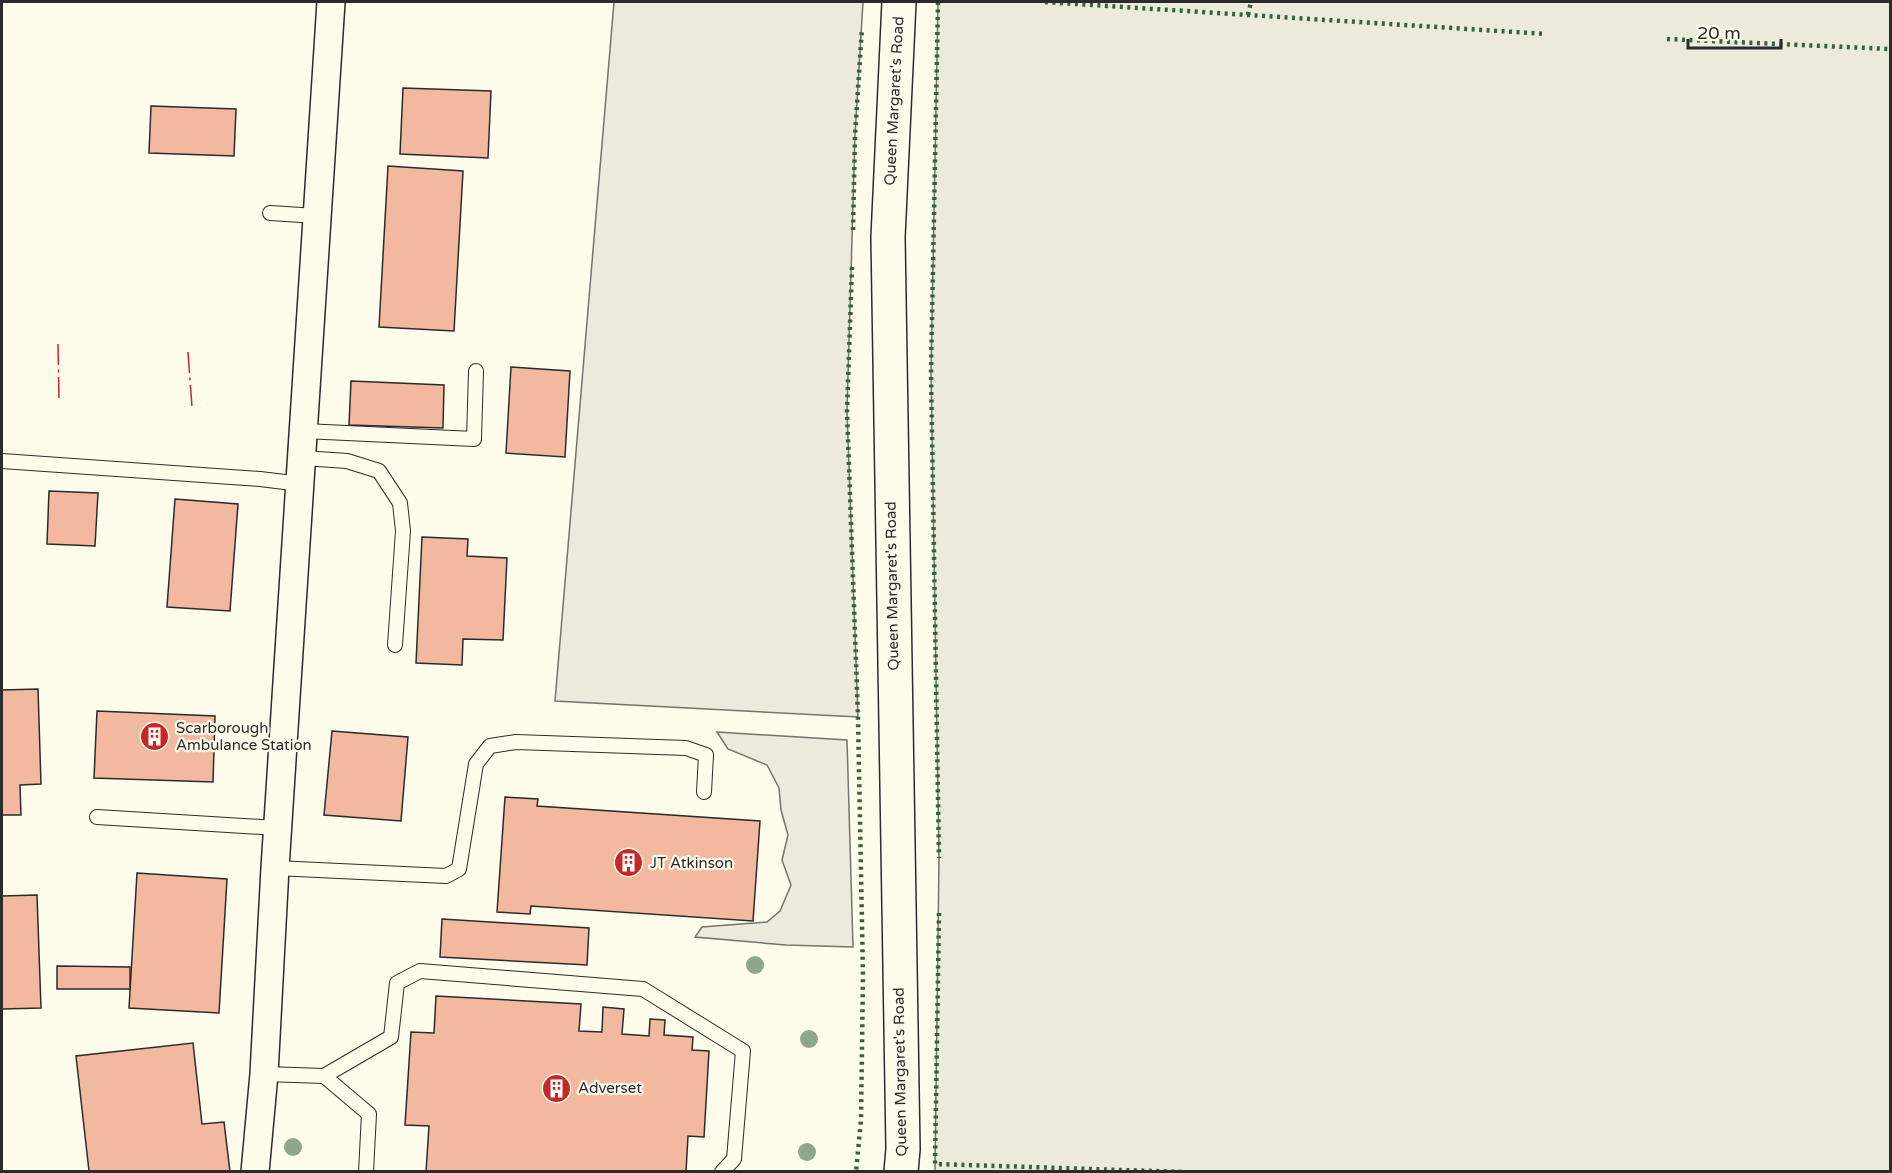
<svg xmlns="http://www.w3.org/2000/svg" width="1892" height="1173" font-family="'Varela Round',sans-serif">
<rect width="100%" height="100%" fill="#fdfbea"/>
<g fill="#ecebdb" stroke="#74746e" stroke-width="1.5">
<path d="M 614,2 L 863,2 L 855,135 L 847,411 L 858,717 L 555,701 Z"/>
<path d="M 938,2 L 1890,2 L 1890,1171 L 935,1171 L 939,858 L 931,372 Z"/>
<path d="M 717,732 L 847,740 L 853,947 L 786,945 L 695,937 L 702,927 L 767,922 L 780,911 L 791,885 L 782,860 L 788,835 L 781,810 L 779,788 L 767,765 L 728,749 Z"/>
</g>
<g fill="#f2b8a0" stroke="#2b2b2b" stroke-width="1.5">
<path d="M 403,88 L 491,91 L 488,158 L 400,154 Z"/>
<path d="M 151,106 L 236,109 L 234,156 L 149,153 Z"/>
<path d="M 388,166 L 463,171 L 454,331 L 379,327 Z"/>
<path d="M 511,367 L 570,371 L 565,457 L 506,453 Z"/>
<path d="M 351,381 L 444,385 L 443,428 L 349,425 Z"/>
<path d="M 49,491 L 98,493 L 95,546 L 47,544 Z"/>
<path d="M 175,499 L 238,504 L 230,611 L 167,607 Z"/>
<path d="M 422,537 L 468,539 L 467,556 L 507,558 L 503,640 L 463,639 L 462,665 L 416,663 Z"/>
<path d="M 38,689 L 41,784 L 20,785 L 21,815 L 2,815 L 2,690 Z"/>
<path d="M 97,711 L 215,716 L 213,782 L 94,778 Z"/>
<path d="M 332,731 L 408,737 L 401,821 L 324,815 Z"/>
<path d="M 505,797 L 538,799 L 537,806 L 760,821 L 753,921 L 531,906 L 530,914 L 497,912 Z"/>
<path d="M 137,873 L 227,879 L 219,1013 L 129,1008 Z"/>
<path d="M 37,895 L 41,1008 L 2,1009 L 2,896 Z"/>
<path d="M 442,919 L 589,928 L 587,965 L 440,957 Z"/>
<path d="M 57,966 L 130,967 L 130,989 L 57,989 Z"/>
<path d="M 436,996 L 581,1004 L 579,1031 L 602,1032 L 603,1007 L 624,1009 L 622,1034 L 649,1036 L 650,1019 L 665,1020 L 664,1035 L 693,1037 L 692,1050 L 709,1051 L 704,1137 L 688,1136 L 686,1172 L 426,1172 L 429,1126 L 405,1125 L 411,1032 L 434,1033 Z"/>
<path d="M 193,1043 L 202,1124 L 224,1122 L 230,1172 L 87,1172 L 89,1171 L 76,1056 Z"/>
</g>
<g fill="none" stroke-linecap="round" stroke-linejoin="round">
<defs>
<g id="service">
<path d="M 270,213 L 317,216"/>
<path d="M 304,431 L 474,439 L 476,371"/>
<path d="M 303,458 L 347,461 L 379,471 L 400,503 L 403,531 L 395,645"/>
<path d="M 2,461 L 260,479 L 301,484"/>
<path d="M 97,817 L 278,828"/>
<path d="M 275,868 L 446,876 L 459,869 L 476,764 L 490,746 L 516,742 L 686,748 L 706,755 L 704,792"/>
<path d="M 264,1074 L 324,1076 L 391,1037 L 397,983 L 420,971 L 643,989 L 743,1051 L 734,1159 L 722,1172"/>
<path d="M 324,1076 L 369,1114 L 366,1172"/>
</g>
<path id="minor" d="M 255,1172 L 264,1074 L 275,868 L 331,2"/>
<path id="secondary" d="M 899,2 L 888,237 L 903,1149 L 901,1172"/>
</defs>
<use href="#service" stroke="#2b2b2b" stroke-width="16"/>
<use href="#minor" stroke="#2b2b2b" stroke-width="30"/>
<use href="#secondary" stroke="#2b2b2b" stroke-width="36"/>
<use href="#service" stroke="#fdfbea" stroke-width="14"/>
<use href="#minor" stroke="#fdfbea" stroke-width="27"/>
<use href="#secondary" stroke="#fdfbea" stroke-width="33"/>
<g stroke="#34623c" stroke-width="4.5" stroke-dasharray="3 4.5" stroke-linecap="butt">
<path d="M 938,2 L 931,372 L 939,858"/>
<path d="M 1045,2 L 1546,34"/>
<path d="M 1248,15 L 1251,2"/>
<path d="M 1667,39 L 1890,49"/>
<path d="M 853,230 L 855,135 L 862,28"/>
<path d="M 852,267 L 847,411 L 858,717 L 863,976 L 861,1120 L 856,1172"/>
<path d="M 939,913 L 935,1164 L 1185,1172"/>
</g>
<g stroke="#c62828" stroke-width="1.5" stroke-dasharray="21 4.5 3 4.5" stroke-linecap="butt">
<path d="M 58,344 L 59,400"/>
<path d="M 188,352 L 192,407"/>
</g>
</g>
<g fill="#8ea78a">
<circle cx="755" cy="965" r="9"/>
<circle cx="809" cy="1039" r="9"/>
<circle cx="293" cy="1147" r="9"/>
<circle cx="807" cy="1152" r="9"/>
</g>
<defs>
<symbol id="building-disc" viewBox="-11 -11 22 22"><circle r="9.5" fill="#c62828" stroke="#fdfbea"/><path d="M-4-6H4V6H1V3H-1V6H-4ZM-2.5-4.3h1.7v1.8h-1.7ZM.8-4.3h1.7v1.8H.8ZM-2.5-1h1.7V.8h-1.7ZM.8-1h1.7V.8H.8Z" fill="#fff"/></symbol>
</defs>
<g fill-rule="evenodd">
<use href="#building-disc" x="138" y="720" width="33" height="33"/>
<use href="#building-disc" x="612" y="846" width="33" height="33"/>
<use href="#building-disc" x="540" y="1072" width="33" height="33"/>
</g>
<g text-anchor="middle" stroke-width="4.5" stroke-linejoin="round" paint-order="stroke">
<g font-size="15" fill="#2b2b2b" stroke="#fdfbea">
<text transform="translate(894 101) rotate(-87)" y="5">Queen Margaret's Road</text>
<text transform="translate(892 586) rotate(-91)" y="5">Queen Margaret's Road</text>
<text transform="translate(900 1072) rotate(-91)" y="5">Queen Margaret's Road</text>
</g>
<g font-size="15" fill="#2b2b2b" stroke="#fdfbea" text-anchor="start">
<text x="176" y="733">Scarborough<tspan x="176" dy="17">Ambulance Station</tspan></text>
<text x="650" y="868">JT Atkinson</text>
<text x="578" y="1093">Adverset</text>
</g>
</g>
<rect width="1892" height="1173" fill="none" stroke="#2b2b2b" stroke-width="6"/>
<path d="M1688 39v9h93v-9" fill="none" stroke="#2b2b2b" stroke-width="3"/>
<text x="1697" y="39" font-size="18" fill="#2b2b2b" stroke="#fdfbea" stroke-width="4.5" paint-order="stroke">20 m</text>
</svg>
